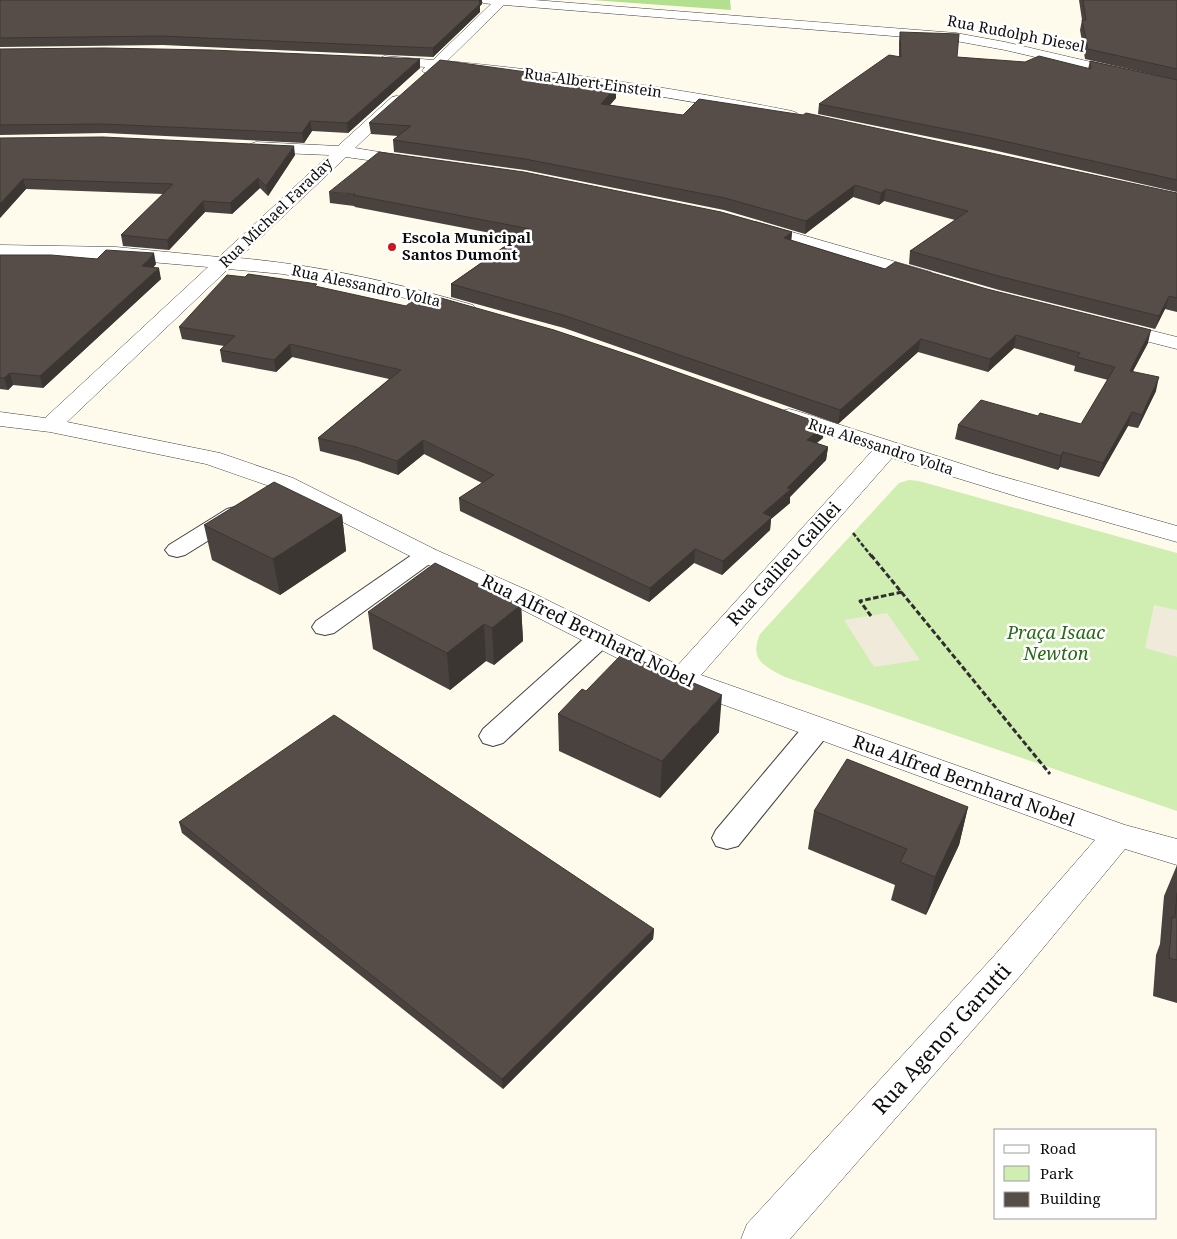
<svg xmlns="http://www.w3.org/2000/svg" width="1177" height="1239" font-family="'Noto Serif',serif">
<rect width="100%" height="100%" fill="#fffbec"/>
<path fill="#d0eeb1" d="M 909,480 L 919,481 L 1177,553 L 1177,811 L 785,677 C 764,666 749,660 760,634 L 899,483 Z"/>
<path fill="#b3e08f" d="M 592,0 L 730,0 L 731,10 Z"/>
<g fill="#f0eada">
<path d="M 1154,605 L 1177,610 L 1177,657 L 1145,648 Z"/>
<path d="M 887,613 L 920,660 L 874,667 L 844,620 Z"/>
</g>
<g fill="none" stroke-linecap="round" stroke-linejoin="round">
<defs>
<g id="service">
<path d="M 235,507 L 243,509 L 246,514 L 243,519 L 185,555 L 177,557 L 169,555 L 165,550 L 169,545 L 227,509 Z"/>
<path d="M 427,548 L 435,550 L 439,555 L 435,560 L 334,633 L 325,635 L 316,633 L 312,627 L 316,621 L 419,550 Z"/>
<path d="M 599,631 L 608,633 L 612,639 L 608,645 L 503,743 L 493,746 L 483,743 L 479,736 L 483,729 L 590,633 Z"/>
<path d="M 817,720 L 827,722 L 831,729 L 827,736 L 738,846 L 727,849 L 716,846 L 712,838 L 716,830 L 807,722 Z"/>
</g>
<g id="minor">
<path d="M 481,0 L 534,0 L 956,33 L 1005,42 L 1177,82 L 1177,90 L 1005,50 L 956,41 L 504,5 L 447,61 C 563,72 678,88 792,111 L 797,113 L 800,116 L 797,119 L 792,121 C 676,97 558,79 440,68 L 434,74 L 429,75 L 422,71 L 425,67 L 384,64 L 377,60 L 384,56 L 433,60 L 491,4 L 483,3 Z"/>
<path d="M 397,96 L 402,97 L 404,100 L 402,103 L 355,148 L 416,158 L 418,161 L 416,164 L 410,166 L 346,157 L 239,258 C 318,265 397,283 473,305 L 476,309 L 473,313 L 466,315 L 415,300 L 283,274 L 228,269 L 67,422 L 220,453 L 293,478 L 436,550 L 529,591 L 678,665 L 872,451 L 781,421 L 778,416 L 781,411 L 789,409 L 797,411 L 990,473 L 1177,526 L 1177,542 L 1022,498 L 892,458 L 701,675 L 1125,825 L 1177,839 L 1177,865 L 1125,849 L 1020,976 L 790,1239 L 741,1239 L 747,1224 L 994,956 L 1095,840 L 672,686 L 509,603 L 418,560 L 275,488 L 206,464 L 50,432 L 0,426 L 0,412 L 45,418 L 208,267 L 116,259 L 0,257 L 0,245 L 116,247 L 219,257 L 329,155 L 256,152 L 250,150 L 248,147 L 250,144 L 256,142 L 338,146 L 392,97 Z"/>
<path d="M 757,222 L 931,272 L 934,276 L 931,280 L 924,282 L 751,231 L 748,227 L 751,223 Z"/>
<path d="M 1113,321 L 1177,337 L 1177,349 L 1106,331 L 1103,327 L 1106,323 Z"/>
</g>
</defs>
<use href="#service" stroke="#404040" stroke-width="2"/>
<use href="#minor" stroke="#404040" stroke-width="1"/>
<path stroke="#2f2f2f" stroke-width="2.5" stroke-dasharray="4.5 2" stroke-linecap="butt" d="M 853,533 L 872,557"/>
<g stroke="#2f2f2f" stroke-width="3" stroke-dasharray="5.5 2.5" stroke-linecap="butt">
<path d="M 871,555 L 1050,774"/>
<path d="M 871,616 L 860,601 L 902,592"/>
</g>
<use href="#service" fill="#fff" fill-rule="evenodd"/>
<use href="#minor" fill="#fff" fill-rule="evenodd"/>
</g>
<g fill="#4a423e">
<path d="M 0,0 L 482,4 L 480,6 L 480,12 L 433,57 L 163,45 L 0,47 Z"/>
<path d="M 1079,0 L 1177,0 L 1177,192 L 984,148 L 818,114 L 819,104 L 899,57 L 899,42 L 900,32 L 957,57 L 1088,69 L 1090,61 L 1172,79 L 1085,59 L 1080,30 L 1082,20 Z"/>
<path d="M 0,49 L 420,59 L 420,68 L 348,133 L 312,131 L 304,143 L 105,133 L 0,135 Z"/>
<path d="M 541,74 L 541,77 L 616,98 L 610,105 L 1177,193 L 1177,312 L 1165,309 L 1155,329 L 999,290 L 909,264 L 910,251 L 955,220 L 884,201 L 879,205 L 853,197 L 805,234 L 724,210 L 525,170 L 394,152 L 393,140 L 398,136 L 371,134 L 369,123 Z"/>
<path d="M 0,138 L 295,155 L 268,196 L 260,188 L 232,214 L 205,212 L 169,250 L 123,246 L 121,235 L 163,194 L 26,189 L 0,218 Z"/>
<path d="M 329,192 L 792,232 L 791,240 L 885,269 L 1148,343 L 1133,371 L 1156,391 L 1138,428 L 1128,426 L 1099,477 L 1060,467 L 1058,470 L 955,439 L 958,425 L 1038,416 L 1081,424 L 1108,380 L 1074,371 L 1075,366 L 1014,348 L 988,372 L 918,352 L 838,424 L 564,328 L 451,297 L 451,284 L 516,238 L 355,207 L 354,206 L 330,203 Z"/>
<path d="M 0,255 L 156,264 L 153,268 L 161,279 L 43,388 L 13,385 L 8,390 L 0,389 Z"/>
<path d="M 317,287 L 823,438 L 816,443 L 828,447 L 826,460 L 790,497 L 790,503 L 771,519 L 770,530 L 722,575 L 694,563 L 649,602 L 460,511 L 459,498 L 482,483 L 424,454 L 398,475 L 358,461 L 320,451 L 318,438 L 389,379 L 292,357 L 276,372 L 222,362 L 220,350 L 224,346 L 182,339 L 179,327 Z"/>
<path d="M 342,515 L 346,551 L 280,595 L 212,560 L 204,525 Z"/>
<path d="M 521,605 L 523,641 L 494,665 L 486,661 L 450,690 L 373,649 L 368,612 Z"/>
<path d="M 586,691 L 719,732 L 660,798 L 559,751 L 558,714 Z"/>
<path d="M 968,807 L 959,845 L 926,915 L 891,900 L 895,885 L 808,849 L 814,811 Z"/>
<path d="M 179,822 L 654,929 L 653,939 L 503,1089 L 182,833 Z"/>
<path d="M 1177,865 L 1177,1003 L 1153,996 L 1156,955 L 1160,944 L 1164,896 Z"/>
</g>
<g fill="#3c3632">
<path d="M 479,0 L 482,0 L 482,4 L 480,6 L 480,12 L 433,57 L 433,48 Z"/>
<path d="M 420,59 L 420,68 L 348,133 L 347,123 Z"/>
<path d="M 616,87 L 616,98 L 601,115 L 601,104 Z"/>
<path d="M 310,121 L 312,131 L 304,143 L 302,133 Z"/>
<path d="M 294,146 L 295,155 L 268,196 L 266,186 Z"/>
<path d="M 258,178 L 260,188 L 232,214 L 230,203 Z"/>
<path d="M 23,179 L 26,189 L 0,218 L 0,204 Z"/>
<path d="M 855,185 L 853,197 L 805,234 L 806,221 Z"/>
<path d="M 886,189 L 884,201 L 879,205 L 881,193 Z"/>
<path d="M 203,201 L 205,212 L 169,250 L 167,240 Z"/>
<path d="M 792,232 L 791,244 L 784,238 Z"/>
<path d="M 154,253 L 156,264 L 144,277 L 142,266 Z"/>
<path d="M 159,268 L 161,279 L 43,388 L 40,376 Z"/>
<path d="M 1169,296 L 1165,309 L 1155,329 L 1159,316 Z"/>
<path d="M 1151,330 L 1148,343 L 1126,384 L 1130,371 Z"/>
<path d="M 1016,335 L 1014,348 L 988,372 L 990,359 Z"/>
<path d="M 921,339 L 918,352 L 838,424 L 840,410 Z"/>
<path d="M 290,344 L 292,357 L 276,372 L 274,360 Z"/>
<path d="M 10,373 L 13,385 L 8,390 L 4,378 Z"/>
<path d="M 1159,377 L 1156,391 L 1138,428 L 1142,415 Z"/>
<path d="M 1132,412 L 1128,426 L 1099,477 L 1103,463 Z"/>
<path d="M 825,425 L 823,438 L 805,453 L 807,440 Z"/>
<path d="M 423,440 L 424,454 L 398,475 L 397,461 Z"/>
<path d="M 828,447 L 826,460 L 790,497 L 790,503 L 771,519 L 770,530 L 722,575 L 723,561 L 763,513 L 787,488 Z"/>
<path d="M 1063,452 L 1060,467 L 1058,470 L 1061,456 Z"/>
<path d="M 342,515 L 346,551 L 280,595 L 273,559 Z"/>
<path d="M 695,549 L 694,563 L 649,602 L 650,588 Z"/>
<path d="M 521,605 L 523,641 L 494,665 L 492,628 Z"/>
<path d="M 484,624 L 486,661 L 450,690 L 447,653 Z"/>
<path d="M 722,695 L 719,732 L 660,798 L 662,761 Z"/>
<path d="M 968,807 L 959,845 L 926,915 L 935,877 Z"/>
<path d="M 654,929 L 653,939 L 503,1089 L 502,1079 Z"/>
</g>
<g fill="#564d48" stroke="#3c3632">
<path d="M 0,0 L 479,0 L 480,4 L 433,48 L 161,36 L 0,38 Z"/>
<path d="M 1083,0 L 1177,0 L 1177,69 L 1088,49 L 1082,20 L 1086,20 Z"/>
<path d="M 900,32 L 959,34 L 957,57 L 1025,62 L 1039,56 L 1091,69 L 1090,61 L 1177,80 L 1177,180 L 986,137 L 819,104 L 889,55 L 901,57 Z"/>
<path d="M 104,48 L 211,50 L 420,59 L 347,123 L 310,121 L 302,133 L 103,124 L 0,125 L 0,49 Z"/>
<path d="M 440,60 L 541,74 L 538,76 L 616,87 L 601,104 L 683,115 L 699,99 L 803,115 L 806,113 L 1177,193 L 1177,298 L 1169,296 L 1159,316 L 1002,277 L 910,251 L 968,211 L 886,189 L 881,193 L 855,185 L 806,221 L 725,198 L 525,159 L 393,140 L 411,126 L 369,123 Z"/>
<path d="M 103,137 L 294,146 L 266,186 L 258,178 L 230,203 L 203,201 L 167,240 L 121,235 L 173,184 L 23,179 L 0,204 L 0,138 Z"/>
<path d="M 379,152 L 524,172 L 721,212 L 792,232 L 784,238 L 885,269 L 895,262 L 987,289 L 1151,330 L 1130,371 L 1159,377 L 1142,415 L 1132,412 L 1103,463 L 1063,452 L 1061,456 L 958,425 L 981,400 L 1038,416 L 1040,413 L 1081,424 L 1115,367 L 1077,357 L 1080,353 L 1016,335 L 990,359 L 921,339 L 840,410 L 563,315 L 451,284 L 530,229 L 353,195 L 355,194 L 329,192 Z"/>
<path d="M 106,250 L 154,253 L 142,266 L 159,268 L 40,376 L 10,373 L 4,378 L 0,378 L 0,255 L 51,255 L 97,259 Z"/>
<path d="M 248,274 L 317,284 L 315,286 L 406,306 L 411,302 L 422,305 L 434,296 L 554,330 L 635,357 L 825,425 L 807,440 L 828,447 L 787,488 L 791,489 L 763,513 L 772,517 L 723,561 L 695,549 L 650,588 L 459,498 L 494,475 L 423,440 L 397,461 L 356,447 L 318,438 L 401,370 L 290,344 L 274,360 L 220,350 L 235,336 L 179,327 L 227,275 L 245,277 Z"/>
<path d="M 274,482 L 342,515 L 273,559 L 204,525 Z"/>
<path d="M 435,563 L 521,605 L 492,628 L 484,624 L 447,653 L 368,612 Z"/>
<path d="M 623,653 L 722,695 L 662,761 L 558,714 L 582,689 L 586,691 Z"/>
<path d="M 334,715 L 654,929 L 502,1079 L 179,822 Z"/>
<path d="M 847,759 L 968,807 L 935,877 L 900,862 L 907,849 L 814,811 Z"/>
<path d="M 1177,893 L 1177,960 L 1169,958 L 1172,917 L 1175,918 Z"/>
</g>
<circle fill="#cb161e" stroke="#fff" stroke-width="2" cx="392" cy="247" r="5"/>
<g text-anchor="middle" stroke-width="5" stroke-linejoin="round" paint-order="stroke">
<g font-size="15" fill="#0d0d0d" stroke="#fff">
<text transform="translate(1016 34) rotate(11)" y="5">Rua Rudolph Diesel</text>
<text transform="translate(593 83) rotate(8)" y="5">Rua Albert Einstein</text>
<text transform="translate(276 213) rotate(-44)" y="5">Rua Michael Faraday</text>
<text transform="translate(366 286) rotate(12)" y="5">Rua Alessandro Volta</text>
<text transform="translate(881 447) rotate(18)" y="5">Rua Alessandro Volta</text>
</g>
<g font-size="15" font-weight="bold" fill="#0d0d0d" stroke="#fff" text-anchor="start">
<text x="402" y="243">Escola Municipal<tspan x="402" dy="17">Santos Dumont</tspan></text>
</g>
<g font-size="18" fill="#0d0d0d" stroke="#fff">
<text transform="translate(784 564) rotate(-48)" y="6">Rua Galileu Galilei</text>
<text transform="translate(588 631) rotate(26)" y="6">Rua Alfred Bernhard Nobel</text>
<text transform="translate(964 781) rotate(20)" y="6">Rua Alfred Bernhard Nobel</text>
</g>
<g font-size="18" font-style="italic" fill="#276b16" stroke="#fff">
<text x="1056" y="639">Praça Isaac<tspan x="1056" dy="21">Newton</tspan></text>
</g>
<g font-size="21" fill="#0d0d0d" stroke="#fff">
<text transform="translate(942 1039) rotate(-48)" y="7">Rua Agenor Garutti</text>
</g>
</g>
<rect x="994" y="1129" width="162" height="90" fill="#ffffff" stroke="#9e9e9e"/>
<rect x="1004" y="1145" width="25" height="8" fill="#ffffff" stroke="#9e9e9e"/>
<text x="1040" y="1154" font-size="15" fill="#0d0d0d">Road</text>
<rect x="1004" y="1166" width="25" height="15" fill="#d0eeb1" stroke="#9e9e9e"/>
<text x="1040" y="1179" font-size="15" fill="#0d0d0d">Park</text>
<rect x="1004" y="1192" width="25" height="15" fill="#564d48" stroke="#9e9e9e"/>
<text x="1040" y="1204" font-size="15" fill="#0d0d0d">Building</text>
</svg>
